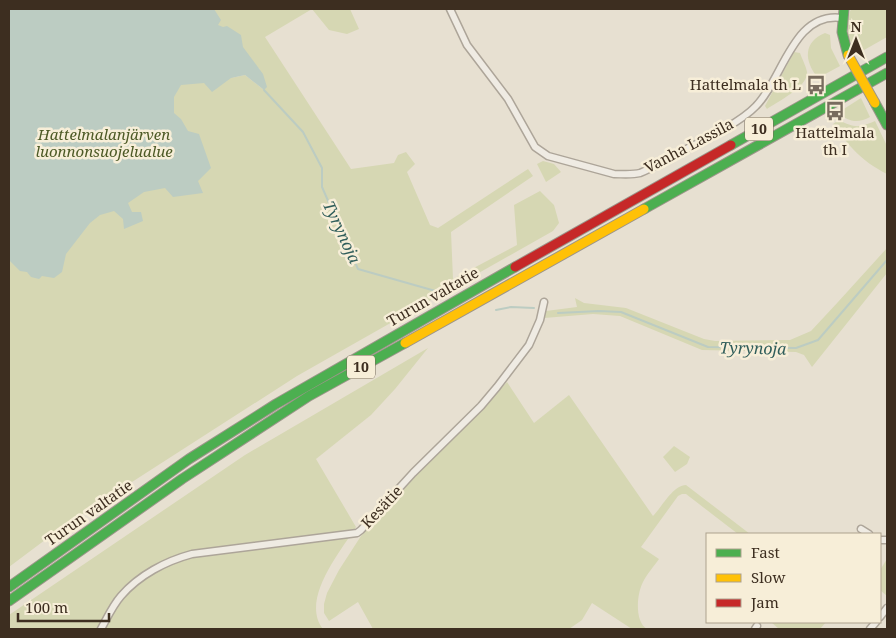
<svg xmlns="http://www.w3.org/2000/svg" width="896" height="638" font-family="'Noto Serif',serif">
<rect width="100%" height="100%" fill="#e7e0d1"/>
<g fill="#d6d7b3" fill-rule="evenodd">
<path d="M 9,9 L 350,9 L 359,29 L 347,34 L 329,30 L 312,9 L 265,37 L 351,169 L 394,163 L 398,155 L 406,152 L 415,164 L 407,172 L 430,225 L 438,228 L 528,169 L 533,176 L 451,232 L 453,279 L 517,245 L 514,205 L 540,191 L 554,205 L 559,223 L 553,231 L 297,376 L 90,509 L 57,531 L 9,567 ZM 259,68 L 264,90 L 245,75 L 231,78 Z"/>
<path d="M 851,9 L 887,9 L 887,37 L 857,54 C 847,37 844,27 851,9 Z"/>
<path d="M 825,33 L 830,35 L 831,48 L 840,66 L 818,78 C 804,61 803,42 825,33 Z"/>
<path d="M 794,52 L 800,53 C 802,59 806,66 807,72 C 809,86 777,102 767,109 L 765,106 Z"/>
<path d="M 861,98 L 870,117 C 859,123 848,123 839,112 Z"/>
<path d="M 839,120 C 854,128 859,128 875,121 L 887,146 L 887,174 C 860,160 851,148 833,124 Z"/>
<path d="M 543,161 L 554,164 L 561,172 L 546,182 L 537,164 Z"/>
<path d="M 887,248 L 887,273 L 812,367 L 804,355 L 796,352 L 702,350 L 620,316 L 593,314 L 544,318 L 546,311 L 577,307 L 575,298 L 584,303 L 626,308 L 704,339 L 715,341 L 790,340 L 811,331 L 838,302 Z"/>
<path d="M 428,348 L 395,389 L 371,415 L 316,459 L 356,527 C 340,552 300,600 323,629 L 9,629 L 9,615 L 245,455 Z"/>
<path d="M 507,382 L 534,423 L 569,395 L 653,516 C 662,507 673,485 686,485 L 750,534 L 738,534 L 686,494 L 682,494 L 678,496 L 641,547 L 659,559 C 654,566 647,574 643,582 C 637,593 634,621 647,629 L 632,629 L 592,603 L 582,620 L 569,629 L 373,629 L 358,602 L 329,621 L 324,613 L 324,604 L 327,593 L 339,570 L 361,536 L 424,467 Z"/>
<path d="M 674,446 L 690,457 L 687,464 L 675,472 L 663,457 Z"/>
<path d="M 887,559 L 887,596 L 880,590 L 880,570 Z"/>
<path d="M 771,622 L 826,622 L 820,629 L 779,629 Z"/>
</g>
<path fill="#bcccc2" d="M 9,9 L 214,9 L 221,20 L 218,25 L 223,27 L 227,26 L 241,35 L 243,47 L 263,74 L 267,87 L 264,90 L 245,75 L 231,78 L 212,92 L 204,83 L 181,85 L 174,97 L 174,113 L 181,119 L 188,131 L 199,134 L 211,168 L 198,181 L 203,193 L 173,197 L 165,188 L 144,192 L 128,203 L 132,212 L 141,212 L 143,221 L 124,229 L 123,219 L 114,211 L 100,215 L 90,223 L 66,254 L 62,272 L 54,278 L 42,276 L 39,279 L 31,277 L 27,272 L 20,271 L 9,260 Z"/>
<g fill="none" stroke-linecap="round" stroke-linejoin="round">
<g stroke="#bcccc2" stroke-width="2">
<path d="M 264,90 L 303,132 L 322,168 L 322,187 L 358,269 L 439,292 L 476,270 L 477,272"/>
<path d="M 496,310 L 511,307 L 534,308"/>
<path d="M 558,313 L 599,311 L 621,312 L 708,347 L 796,348 L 818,340 L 887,260"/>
</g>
<defs>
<g id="street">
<path d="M 450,9 L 467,45 L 508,99 L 535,147 L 548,156 L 614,174 C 623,174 632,175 640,173 C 651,169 661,162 671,157 C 695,144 738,125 756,106 C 783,79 793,11 842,18"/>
<path d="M 861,529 L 869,534"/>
<path d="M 880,540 L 887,540"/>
<path d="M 880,617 L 887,608"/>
<path d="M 101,629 C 107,618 113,605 121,596 C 139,575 166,561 192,554 L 357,533 L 361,530 L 413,473 L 481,406 L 497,387 L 529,345 L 540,320 L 544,302"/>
<path d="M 755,629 L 757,626"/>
<path d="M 870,629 L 876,622"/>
</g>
<g id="fast">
<path d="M 844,9 L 842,32 L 848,55"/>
<path d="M 875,103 L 887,125"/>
<path d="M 731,145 L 887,57"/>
<path d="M 644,209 L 887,73"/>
<path d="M 9,587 L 189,459 L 276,404 L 515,267"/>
<path d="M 9,601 L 182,479 L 309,396 L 405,343"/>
</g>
<path id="slow" d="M 405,343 L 644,209"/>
<path id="jam" d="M 515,267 L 731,145"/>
</defs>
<use href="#street" stroke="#ada599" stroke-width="9"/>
<use href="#fast" stroke="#9c958a" stroke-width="11"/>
<use href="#slow" stroke="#9c958a" stroke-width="11"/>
<use href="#jam" stroke="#9c958a" stroke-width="11"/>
<use href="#street" stroke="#efebe3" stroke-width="6"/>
<use href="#fast" stroke="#4caf50" stroke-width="9"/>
<use href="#slow" stroke="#ffc107" stroke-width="9"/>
<use href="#jam" stroke="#c62828" stroke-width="9"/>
<defs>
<path id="slow-bridge" d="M 848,55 L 875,103"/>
</defs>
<use href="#slow-bridge" stroke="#9c958a" stroke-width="11" stroke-linecap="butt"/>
<use href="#slow-bridge" stroke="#ffc107" stroke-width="9"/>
</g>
<defs>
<symbol id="bus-bare" viewBox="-9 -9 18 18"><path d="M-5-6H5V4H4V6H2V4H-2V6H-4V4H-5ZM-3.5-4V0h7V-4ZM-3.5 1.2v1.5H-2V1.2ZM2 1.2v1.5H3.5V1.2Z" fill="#786c5e" stroke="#f7eed8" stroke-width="2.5" paint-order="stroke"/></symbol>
</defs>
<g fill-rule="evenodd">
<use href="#bus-bare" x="802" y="71" width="28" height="28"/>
<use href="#bus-bare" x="821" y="97" width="28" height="28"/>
</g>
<g text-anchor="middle" stroke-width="5" stroke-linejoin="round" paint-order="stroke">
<g fill="#f7eed8" stroke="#756857" stroke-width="1">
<rect x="745" y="117.5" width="28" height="23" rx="4"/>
<rect x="347" y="355.5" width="28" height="23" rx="4"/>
</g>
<g font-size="14" font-weight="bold" fill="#3d2e20">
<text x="759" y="134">10</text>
<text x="361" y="372">10</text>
</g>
<g font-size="15" fill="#3d2e20" stroke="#f7eed8" text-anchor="end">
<text x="801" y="90">Hattelmala th L</text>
<text x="835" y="138" text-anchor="middle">Hattelmala<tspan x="835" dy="17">th I</tspan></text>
</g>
<g font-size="15" font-style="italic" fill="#4d5a26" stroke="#f7eed8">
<text x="104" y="140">Hattelmalanjärven<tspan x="104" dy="17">luonnonsuojelualue</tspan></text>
</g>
<g font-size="15" fill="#3d2e20" stroke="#f7eed8">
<text transform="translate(689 146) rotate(-28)" y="5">Vanha Lassila</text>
<text transform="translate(433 297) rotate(-30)" y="5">Turun valtatie</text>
<text transform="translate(382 507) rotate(-47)" y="5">Kesätie</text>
<text transform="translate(89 513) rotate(-35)" y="5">Turun valtatie</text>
</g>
<g font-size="16" font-style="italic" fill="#2f5d5a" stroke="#f7eed8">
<text transform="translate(342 232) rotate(65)" y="6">Tyrynoja</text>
<text transform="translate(753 348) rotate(1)" y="6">Tyrynoja</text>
</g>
</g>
<rect width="896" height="638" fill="none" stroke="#3d2e20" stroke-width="20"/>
<rect x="706" y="533" width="175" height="90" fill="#f7eed8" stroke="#ada18e"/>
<rect x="716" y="549" width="25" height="8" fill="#4caf50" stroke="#ada18e"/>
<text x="751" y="558" font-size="15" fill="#3d2e20">Fast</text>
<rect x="716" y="574" width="25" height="8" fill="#ffc107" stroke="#ada18e"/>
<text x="751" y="583" font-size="15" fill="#3d2e20">Slow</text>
<rect x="716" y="599" width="25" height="8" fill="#c62828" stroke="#ada18e"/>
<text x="751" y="608" font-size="15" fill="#3d2e20">Jam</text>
<g transform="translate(856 40)" stroke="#f7eed8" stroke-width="4" paint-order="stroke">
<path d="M0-4L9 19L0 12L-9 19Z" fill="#3d2e20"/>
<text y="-8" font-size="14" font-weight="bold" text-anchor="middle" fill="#3d2e20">N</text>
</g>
<path d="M18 613v8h91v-8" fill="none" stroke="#3d2e20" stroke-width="2.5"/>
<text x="25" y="613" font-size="15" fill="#3d2e20" stroke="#f7eed8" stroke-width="4" paint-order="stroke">100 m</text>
</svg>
